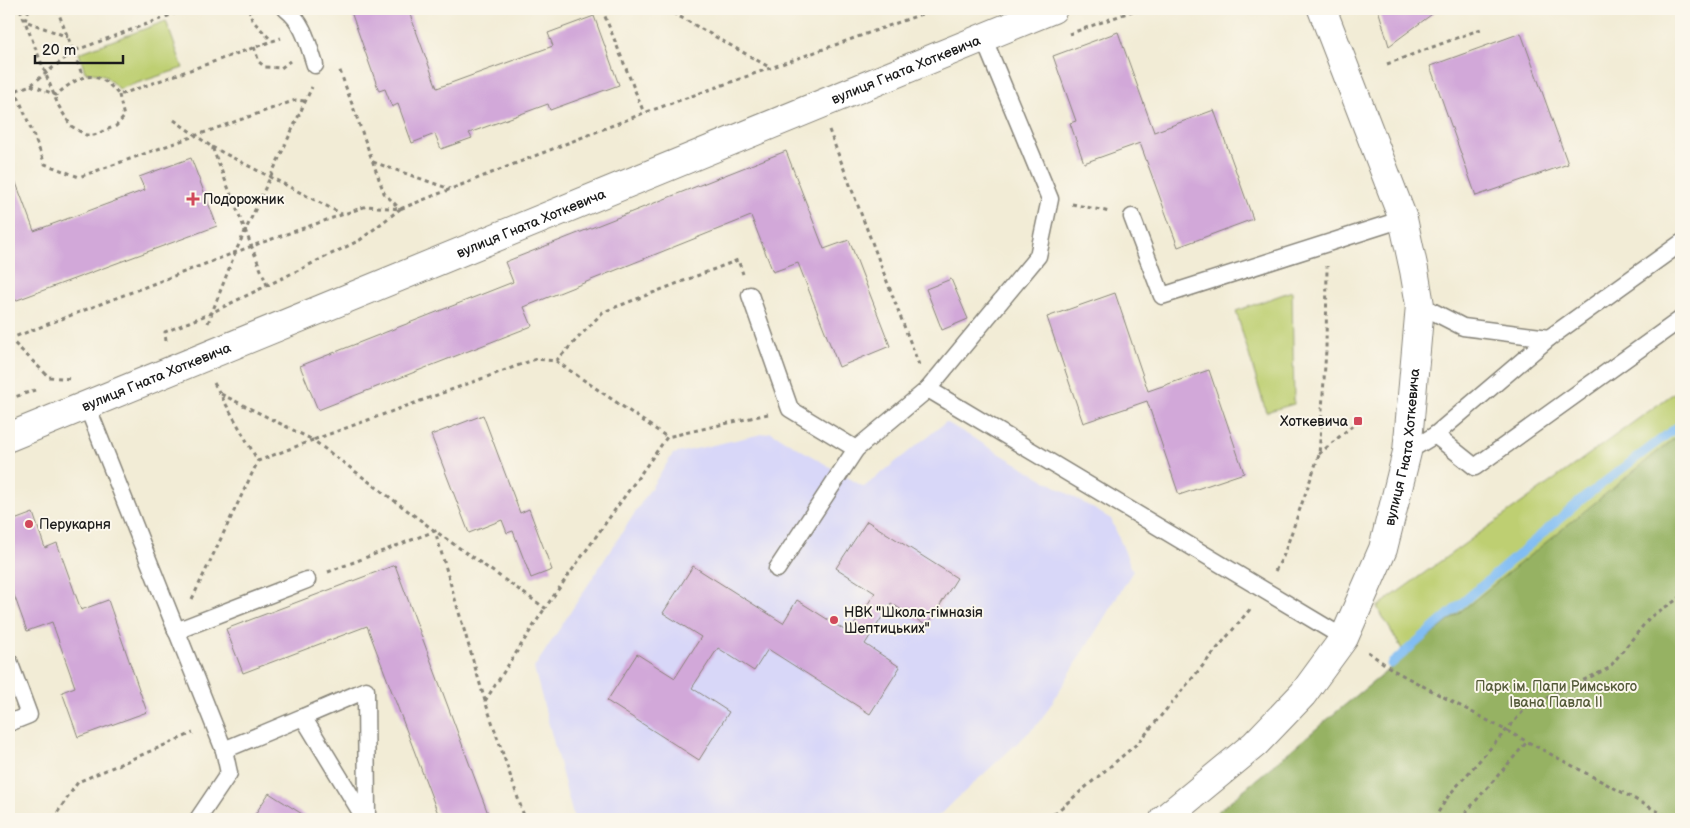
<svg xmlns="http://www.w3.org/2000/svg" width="1690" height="828" font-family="'Balsamiq Sans',sans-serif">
<rect width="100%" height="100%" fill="#fbf7ec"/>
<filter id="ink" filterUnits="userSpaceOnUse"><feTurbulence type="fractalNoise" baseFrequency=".02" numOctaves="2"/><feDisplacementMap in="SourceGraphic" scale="10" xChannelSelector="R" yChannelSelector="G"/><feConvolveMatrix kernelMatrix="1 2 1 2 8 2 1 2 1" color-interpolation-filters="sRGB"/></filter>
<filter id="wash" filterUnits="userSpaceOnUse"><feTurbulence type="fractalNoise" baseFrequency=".0096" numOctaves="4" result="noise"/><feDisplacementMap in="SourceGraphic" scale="20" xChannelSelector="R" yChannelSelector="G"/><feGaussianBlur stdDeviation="1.12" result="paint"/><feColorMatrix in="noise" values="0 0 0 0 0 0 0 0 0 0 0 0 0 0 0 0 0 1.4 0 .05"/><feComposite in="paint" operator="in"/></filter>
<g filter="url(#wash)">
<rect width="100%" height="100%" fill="#f2ecd6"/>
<path fill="#d8d7f8" d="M 946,422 L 1111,519 L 1133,571 L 1040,722 L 935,819 L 574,819 L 534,668 L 673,454 L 771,432 L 864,487 Z"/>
<g fill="#becf72" stroke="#6d7647">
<path d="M 166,21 L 183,68 L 119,89 L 104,75 L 85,72 L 79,53 Z"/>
<path d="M 1292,291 L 1294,404 L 1266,412 L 1236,311 Z"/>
<path d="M 1681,388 L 1681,819 L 1209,819 L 1406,656 L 1377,607 Z"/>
</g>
<path fill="#96b264" stroke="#596740" d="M 1681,433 L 1681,819 L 1209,819 L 1335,713 Z"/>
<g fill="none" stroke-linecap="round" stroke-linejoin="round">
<path stroke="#81bdf3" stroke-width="9" d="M 1391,664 L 1586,496 L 1681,424"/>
</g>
<g id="blocks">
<g fill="#d2a8d9">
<path d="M 350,9 L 408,9 L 437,88 L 553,46 L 548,33 L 594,16 L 619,85 L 550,110 L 548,104 L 469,133 L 472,138 L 441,149 L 435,134 L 412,143 L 398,104 L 392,107 L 385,89 L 379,91 Z"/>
<path d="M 1378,9 L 1439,9 L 1389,46 Z"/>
<path d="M 1118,32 L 1154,132 L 1214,110 L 1253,219 L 1178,247 L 1140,143 L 1084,163 L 1070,123 L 1076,121 L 1053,56 Z"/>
<path d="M 1521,33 L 1568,164 L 1476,196 L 1430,66 Z"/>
<path d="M 786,151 L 824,249 L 849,240 L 890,346 L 839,367 L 798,263 L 773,272 L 751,216 L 524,307 L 532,326 L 318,410 L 300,366 L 513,282 L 505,262 Z"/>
<path d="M 191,158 L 217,226 L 9,303 L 9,164 L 34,231 L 145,190 L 139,177 Z"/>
<path d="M 951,279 L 968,319 L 942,330 L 926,289 Z"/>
<path d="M 1115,293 L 1148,391 L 1209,370 L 1244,473 L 1179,495 L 1147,401 L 1083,423 L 1047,317 Z"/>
<path d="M 483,415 L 520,513 L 529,509 L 552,570 L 531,578 L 513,531 L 507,533 L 502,520 L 469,533 L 431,435 Z"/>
<path d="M 33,513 L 45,548 L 57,543 L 81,610 L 108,600 L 147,712 L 78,737 L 62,692 L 75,687 L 52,622 L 27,631 L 9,581 L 9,522 Z"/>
<path d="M 867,521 L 957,578 L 927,626 L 891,603 L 865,644 L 900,667 L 870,714 L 768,649 L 754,671 L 718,648 L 692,688 L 729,712 L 699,760 L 607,701 L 637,654 L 675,678 L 701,637 L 663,613 L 693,566 L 783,623 L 797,600 L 849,633 L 875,593 L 836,568 Z"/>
<path d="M 395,565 L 490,819 L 440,819 L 367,626 L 243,673 L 226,629 Z"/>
<path d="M 269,793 L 310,819 L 252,819 Z"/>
</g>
</g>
</g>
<g filter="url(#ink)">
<use href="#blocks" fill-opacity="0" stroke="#878479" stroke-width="1"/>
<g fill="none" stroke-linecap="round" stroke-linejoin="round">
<defs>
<g id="service">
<path d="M 286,9 C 304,23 308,44 315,65"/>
<path d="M 983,37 L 1050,199 L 1038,256 L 928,389 L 1344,638"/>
<path d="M 1132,217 L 1162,296 L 1403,219"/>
<path d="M 750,295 L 790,409 L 856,449 L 928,389"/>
<path d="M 1420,305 L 1463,327 L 1549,338"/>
<path d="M 87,406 L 224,750 L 303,717 L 365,819"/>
<path d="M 1435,435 L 1475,467 L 1681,319"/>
<path d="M 1407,452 L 1435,435 L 1549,338 L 1681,243"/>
<path d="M 777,569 L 856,449"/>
<path d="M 176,631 L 307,580"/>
<path d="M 9,661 L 29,715 L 9,723"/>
<path d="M 303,717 L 366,690 L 367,819"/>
<path d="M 198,819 L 229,773 L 224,750"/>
</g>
<g id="minor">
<path id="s1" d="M 9,437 L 1053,9"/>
</g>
<g id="tertiary">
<path id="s2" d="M 1164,819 L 1255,744 L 1303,694 L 1344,638 L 1383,549 L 1407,452 L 1420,305 L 1414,270 L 1403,219 L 1322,9"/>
</g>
</defs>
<use href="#service" stroke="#878479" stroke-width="19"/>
<use href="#minor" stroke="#878479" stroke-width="30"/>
<use href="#tertiary" stroke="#878479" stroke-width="30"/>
<g stroke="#878479" stroke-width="3" stroke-dasharray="4 4" stroke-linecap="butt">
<path d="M 20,9 L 58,105 L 71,126 L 86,135 L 94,135 L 116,126 L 124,117 L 119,95"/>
<path d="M 29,9 L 25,21 L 68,37"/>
<path d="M 57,9 L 83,77"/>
<path d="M 249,9 L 252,20 L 272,41"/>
<path d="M 602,9 L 644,113"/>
<path d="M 666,9 L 769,67"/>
<path d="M 1069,34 L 1138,9"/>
<path d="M 254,47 L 259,62 L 265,67 L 281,68 L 290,61"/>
<path d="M 1387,64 L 1481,29"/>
<path d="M 9,74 L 45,164 L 79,177 L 296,100 L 305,101"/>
<path d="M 31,85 L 56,95 C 81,74 96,67 119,95 L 281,38"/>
<path d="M 9,93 L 31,85 L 74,51 L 187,9"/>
<path d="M 174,120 L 212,147 L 267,285"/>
<path d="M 829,130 L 919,365"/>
<path d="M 212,147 L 342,214"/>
<path d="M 373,162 L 450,189"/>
<path d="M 1072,204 L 1110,212"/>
<path d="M 208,323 L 235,253 L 312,87"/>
<path d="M 9,338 L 49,377 L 71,379"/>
<path d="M 9,339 L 252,246 L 367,206 L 400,209 L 644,113 L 936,9"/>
<path d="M 166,341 L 165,332 L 211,313 L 360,240 L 400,209 L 384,193 L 339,68"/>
<path d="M 556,361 L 603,312 L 738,260 L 743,274"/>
<path d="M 214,383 L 258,461"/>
<path d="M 221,394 L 313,440 L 536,359 L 556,361 L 667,437"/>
<path d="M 9,399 L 35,390"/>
<path d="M 1319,454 L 1358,421"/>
<path d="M 1275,571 L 1283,557 L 1319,455 L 1326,350 L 1327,266"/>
<path d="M 328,572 L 435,531 L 485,701 L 525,819"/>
<path d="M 192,599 L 258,461 L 313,440 L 435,531 L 545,608 L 667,437 L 768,414"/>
<path d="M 1368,652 L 1393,670 L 1672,819"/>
<path d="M 485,701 L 545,608"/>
<path d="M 53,819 L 78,782 L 193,733"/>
<path d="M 1048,819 L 1139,742 L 1251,608"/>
<path d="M 1434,819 L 1449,795 L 1526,708 L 1609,668 L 1650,617 L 1681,597"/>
<path d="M 1460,819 L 1527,742"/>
</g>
<use href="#service" stroke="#fff" stroke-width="16"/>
<use href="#minor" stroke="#fff" stroke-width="28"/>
<use href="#tertiary" stroke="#fff" stroke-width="28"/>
</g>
</g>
<g fill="#d1495b" stroke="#fbf7ec" stroke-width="2">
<path d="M190.5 191.5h5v5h5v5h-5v5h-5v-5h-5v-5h5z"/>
<rect x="1353" y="416" width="10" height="10" rx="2.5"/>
<circle cx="29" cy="524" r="5"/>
<circle cx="834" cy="620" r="5"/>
</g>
<g text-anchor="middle" stroke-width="4" stroke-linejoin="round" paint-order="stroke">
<g font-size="14" fill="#1c1c1c" stroke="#fbf7ec">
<text dy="5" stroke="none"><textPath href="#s1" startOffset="969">вулиця Гната Хоткевича</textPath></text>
<text dy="5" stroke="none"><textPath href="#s1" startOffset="564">вулиця Гната Хоткевича</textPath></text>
<text dy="5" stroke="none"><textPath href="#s1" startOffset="159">вулиця Гната Хоткевича</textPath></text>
<text dy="5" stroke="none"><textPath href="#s2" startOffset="458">вулиця Гната Хоткевича</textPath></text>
</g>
<g font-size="14" fill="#1c1c1c" stroke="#fbf7ec" text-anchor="start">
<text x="203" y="204">Подорожник</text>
<text x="1348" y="426" text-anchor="end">Хоткевича</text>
<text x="39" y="529">Перукарня</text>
<text x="844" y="617">НВК "Школа-гімназія<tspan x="844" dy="16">Шептицьких"</tspan></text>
</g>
<g font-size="14" fill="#555b3a" stroke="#fbf7ec">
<text x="1556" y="691">Парк ім. Папи Римського<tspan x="1556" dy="16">Івана Павла ІІ</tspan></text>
</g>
</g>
<rect width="1690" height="828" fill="none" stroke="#fbf7ec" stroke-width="30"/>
<path d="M35 55v8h88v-8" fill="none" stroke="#1c1c1c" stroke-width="2.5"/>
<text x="42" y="55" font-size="15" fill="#1c1c1c" stroke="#fbf7ec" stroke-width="4" paint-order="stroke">20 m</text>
</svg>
